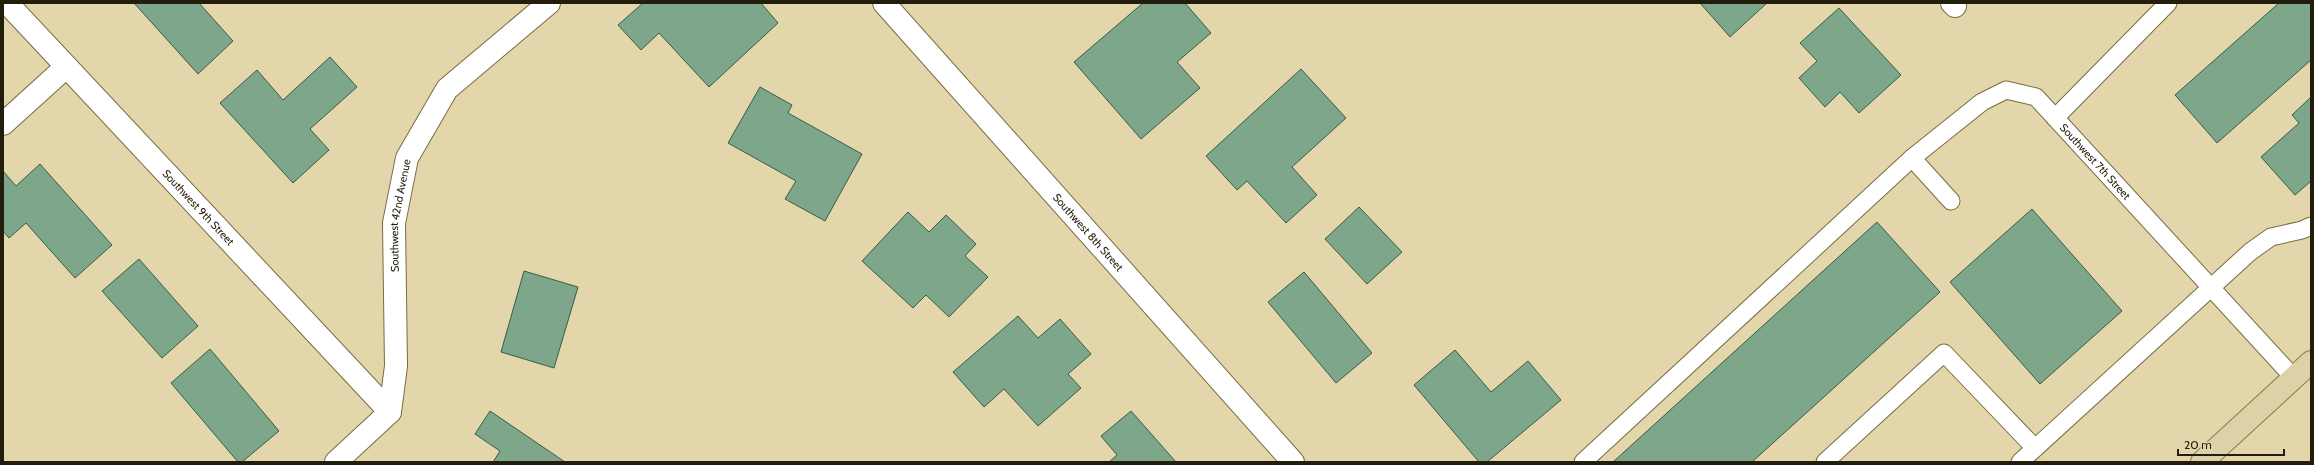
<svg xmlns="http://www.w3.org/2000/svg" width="2314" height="465" font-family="Cabin,sans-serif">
<rect width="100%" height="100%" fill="#e2d6aa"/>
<g fill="#7ea68a" stroke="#385d45">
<path d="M 134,3 L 199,3 L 233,41 L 198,74 Z"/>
<path d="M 643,3 L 761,3 L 778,23 L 709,87 L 659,33 L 641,50 L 618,25 Z"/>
<path d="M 1143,3 L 1185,3 L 1211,33 L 1177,62 L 1200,88 L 1141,139 L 1074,62 Z"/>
<path d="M 1700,3 L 1767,3 L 1730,37 Z"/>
<path d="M 2279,3 L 2311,3 L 2311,60 L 2217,143 L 2175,95 Z"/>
<path d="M 1839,8 L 1901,75 L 1859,113 L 1840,92 L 1825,107 L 1799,78 L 1817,61 L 1800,43 Z"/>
<path d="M 330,57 L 357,87 L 310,129 L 329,150 L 293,183 L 220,103 L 257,70 L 283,100 Z"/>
<path d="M 1301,69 L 1346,118 L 1292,167 L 1317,195 L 1286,223 L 1247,181 L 1237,190 L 1206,156 Z"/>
<path d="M 760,87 L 792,105 L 788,113 L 862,154 L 825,221 L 785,199 L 796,181 L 728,143 Z"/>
<path d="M 2311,97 L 2311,181 L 2295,195 L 2261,157 L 2299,123 L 2292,115 Z"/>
<path d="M 40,164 L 112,245 L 75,278 L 26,223 L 9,238 L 3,231 L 3,171 L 16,186 Z"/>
<path d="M 1359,207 L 1402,252 L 1367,284 L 1325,239 Z"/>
<path d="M 2032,209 L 2122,311 L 2040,384 L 1950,282 Z"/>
<path d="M 908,212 L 929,232 L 946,215 L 976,244 L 965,256 L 988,277 L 949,317 L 926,295 L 913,308 L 862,261 Z"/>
<path d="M 1877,222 L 1940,292 L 1752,462 L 1613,462 Z"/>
<path d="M 139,259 L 198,326 L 162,358 L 102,291 Z"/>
<path d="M 524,271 L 578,287 L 554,368 L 501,352 Z"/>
<path d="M 1304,272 L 1372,353 L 1336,383 L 1268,302 Z"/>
<path d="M 1018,316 L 1038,338 L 1060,319 L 1091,354 L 1068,374 L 1081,388 L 1038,426 L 1004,389 L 984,407 L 953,372 Z"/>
<path d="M 210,349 L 279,431 L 242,462 L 238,462 L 171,383 Z"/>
<path d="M 1455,350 L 1491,392 L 1528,361 L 1561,400 L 1487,462 L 1479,462 L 1414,385 Z"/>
<path d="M 490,411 L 565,462 L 493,462 L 500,451 L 475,434 Z"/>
<path d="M 1131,411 L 1176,462 L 1109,462 L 1117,455 L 1101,436 Z"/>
</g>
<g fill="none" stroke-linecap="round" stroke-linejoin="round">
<defs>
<g id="service">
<path d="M 2055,118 L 2168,3"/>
<path id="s1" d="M 1951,201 L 1912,158 L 1982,102 L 2006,90 L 2036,97 L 2294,378"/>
<path d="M 1583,462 L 1912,158"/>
<path d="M 1825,462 L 1944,353 L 2035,448"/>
<path d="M 2020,462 L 2250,252 L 2271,237 L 2302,230 L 2311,226"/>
</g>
<g id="minor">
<path id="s2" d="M 7,3 L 390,412"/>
<path id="s3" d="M 884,3 L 1293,462"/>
<path d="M 1952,3 L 1955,6"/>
<path d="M 3,124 L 66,67"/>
<path id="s4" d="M 336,462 L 390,412 L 396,366 L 394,223 L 407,158 L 447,89 L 549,3"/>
</g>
<path id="primary" d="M 2202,462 L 2311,362"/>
</defs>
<use href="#service" stroke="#776c44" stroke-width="19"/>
<use href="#minor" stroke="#776c44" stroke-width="24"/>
<use href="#primary" stroke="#8d7e4b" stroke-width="24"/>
<use href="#service" stroke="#fff" stroke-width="17"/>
<use href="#minor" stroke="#fff" stroke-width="22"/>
<use href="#primary" stroke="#ddd1a7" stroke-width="22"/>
</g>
<g text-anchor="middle" stroke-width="3.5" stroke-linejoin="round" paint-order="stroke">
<g font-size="11" fill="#221d0d" stroke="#e2d6aa">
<text dy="4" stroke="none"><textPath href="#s1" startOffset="293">Southwest 7th Street</textPath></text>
<text dy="4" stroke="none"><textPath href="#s2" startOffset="280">Southwest 9th Street</textPath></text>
<text dy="4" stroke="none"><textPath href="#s4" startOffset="271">Southwest 42nd Avenue</textPath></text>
<text dy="4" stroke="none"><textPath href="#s3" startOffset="307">Southwest 8th Street</textPath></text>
</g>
</g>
<rect width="2314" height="465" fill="none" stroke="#221d0d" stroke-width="8"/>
<path d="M2178 449v6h106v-6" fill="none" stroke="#221d0d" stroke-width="2"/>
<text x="2184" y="449" font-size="12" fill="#221d0d" stroke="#e2d6aa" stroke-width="3" paint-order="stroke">20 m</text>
</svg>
